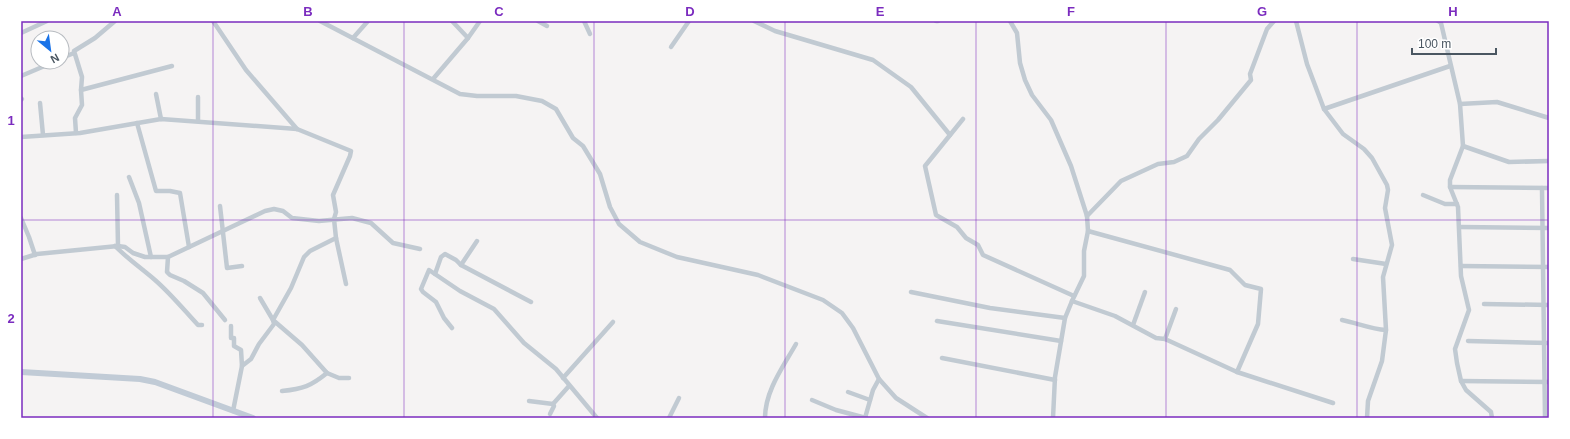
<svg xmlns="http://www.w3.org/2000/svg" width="1570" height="439" font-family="Arial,sans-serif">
<rect width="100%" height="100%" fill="#f5f3f3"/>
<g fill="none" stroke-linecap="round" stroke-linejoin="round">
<g stroke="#c1cad2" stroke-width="4.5">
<path d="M 213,21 L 246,70 L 297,129"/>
<path d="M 320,21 L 460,94 L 477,96 L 516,96 L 542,101 L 556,109 L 573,138 L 583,146 L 600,174 L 610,207 L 619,224 L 640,242 L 677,257 L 758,275 L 823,300 L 842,313 L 853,328 L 879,379 L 896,398 L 927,418"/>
<path d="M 452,21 L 468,38"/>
<path d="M 538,21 L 547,26"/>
<path d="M 584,21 L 590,34"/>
<path d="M 754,21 L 775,31 L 873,60 L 911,87 L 950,135"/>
<path d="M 936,21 L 938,21"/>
<path d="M 1010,21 L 1017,33 L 1020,63 L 1025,80 L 1032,95 L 1051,120 L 1071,166 L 1087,216 L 1088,231 L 1084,251 L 1084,276 L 1072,301 L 1065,318 L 1055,377 L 1053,418"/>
<path d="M 1296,21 L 1307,64 L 1324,109 L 1343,134 L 1364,149 L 1372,158 L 1387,185 L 1388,190 L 1385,208 L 1392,245 L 1383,277 L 1386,330 L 1382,361 L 1368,401 L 1367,418"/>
<path d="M 1438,21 L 1441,23 L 1460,104 L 1463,146 L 1450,180 L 1450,187 L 1458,207 L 1461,276 L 1469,310 L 1455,349 L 1457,363 L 1461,381 L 1466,390 L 1491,412 L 1492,418"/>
<path d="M 21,33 L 47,21"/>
<path d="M 353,38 L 368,21"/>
<path d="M 671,47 L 689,21"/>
<path d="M 62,58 L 74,53"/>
<path d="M 21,76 L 54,62"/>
<path d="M 433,79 L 468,38 L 480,21"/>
<path d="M 81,90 L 172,66"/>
<path d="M 156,94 L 161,119"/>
<path d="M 21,100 L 22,99"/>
<path d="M 40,103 L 43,135"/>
<path d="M 1460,104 L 1497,102 L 1549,118"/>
<path d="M 1324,109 L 1450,66"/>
<path d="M 963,119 L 925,166 L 936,215 L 957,227 L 966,238 L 978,245 L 983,255 L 1074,296"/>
<path d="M 198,121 L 198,97"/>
<path d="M 137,123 L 156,191 L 170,191 L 180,193 L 189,247"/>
<path d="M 76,133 L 75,118 L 82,105 L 81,90 L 82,77 L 74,51 L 95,38 L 115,21"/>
<path d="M 21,137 L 80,133 L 161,119 L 297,129 L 351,151 L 350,156 L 333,195 L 336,212 L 334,219 L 336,238 L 346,284"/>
<path d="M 1463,146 L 1509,162 L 1549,161"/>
<path d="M 129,177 L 139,203 L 151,257"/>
<path d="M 1450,187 L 1549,188"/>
<path d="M 1542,188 L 1545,418"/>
<path d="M 117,195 L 118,246"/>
<path d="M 1423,195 L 1445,204 L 1457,204"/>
<path d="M 220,206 L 227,268 L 242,266"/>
<path d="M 1087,216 L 1121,181 L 1158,164 L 1174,162 L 1187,156 L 1199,139 L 1218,120 L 1251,80 L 1250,74 L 1267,29 L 1274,21"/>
<path d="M 21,218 L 29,237 L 35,255"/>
<path d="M 1460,227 L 1549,228"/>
<path d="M 1088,231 L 1230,270 L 1245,285 L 1261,289 L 1258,324 L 1237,372"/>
<path d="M 115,246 C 128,259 141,268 155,280 C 171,294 184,310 198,325 L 202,325"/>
<path d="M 168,257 L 167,272 L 170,275 L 184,281 L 203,293 L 225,320"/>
<path d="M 21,259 L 37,254 L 118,246 L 125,247 L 133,253 L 145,257 L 168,257 L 265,211 L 274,209 L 283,211 L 292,218 L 319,221 L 352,218 L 371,223 L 393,243 L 420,249"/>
<path d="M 1353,259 L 1386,264"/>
<path d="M 461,265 L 477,241"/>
<path d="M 1461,266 L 1549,267"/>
<path d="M 435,274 L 441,257 L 445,254 L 456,260 L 461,265 L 531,302"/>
<path d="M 911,292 L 990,308 L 1065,318"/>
<path d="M 260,298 L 273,320 L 302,345 L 327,373 L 339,378 L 349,378"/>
<path d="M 1072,301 L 1115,316 L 1156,338 L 1165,339 L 1237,372 L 1333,403"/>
<path d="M 1484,304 L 1549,305"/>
<path d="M 1342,320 C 1357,323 1371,329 1386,330"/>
<path d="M 937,321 L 1061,341"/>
<path d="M 1133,325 L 1145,292"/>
<path d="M 231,326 L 231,338 L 234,338 L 234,346 L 241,350 L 242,366"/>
<path d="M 452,328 L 444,318 L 436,302 L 423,292 L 421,289 L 429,270 L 460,291 L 494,309 L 524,343 L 556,369 L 597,418"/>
<path d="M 1165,339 L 1176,309"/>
<path d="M 1468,341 L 1549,343"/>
<path d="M 942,358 L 1055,380"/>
<path d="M 563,378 L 613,322"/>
<path d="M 1461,381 L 1549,382"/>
<path d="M 282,391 C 303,389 311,386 327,373"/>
<path d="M 848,392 L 870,400"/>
<path d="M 812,400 L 836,410 L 866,418"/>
<path d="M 529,401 L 553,404"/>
<path d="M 233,411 L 242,366 L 251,359 L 259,344 L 274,324 L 273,320 L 291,288 L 304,257 L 310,251 L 336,238"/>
<path d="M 550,414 L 554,406 L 553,404 L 569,386"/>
<path d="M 669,418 L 679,398"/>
<path d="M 765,418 C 765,391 783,367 796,344"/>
<path d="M 865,418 L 873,390 L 879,379"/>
</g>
<path stroke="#c1cbd6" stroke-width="6" d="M 21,372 L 140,379 L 155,382 L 253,418"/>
</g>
<path fill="none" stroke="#7b2cbf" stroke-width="1" stroke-opacity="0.55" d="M 213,21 L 213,418M 404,21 L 404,418M 594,21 L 594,418M 785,21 L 785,418M 976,21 L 976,418M 1166,21 L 1166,418M 1357,21 L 1357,418M 21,220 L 1549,220"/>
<rect width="1570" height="439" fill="none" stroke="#ffffff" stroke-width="44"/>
<g transform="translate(50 50) rotate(151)"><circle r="19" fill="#ffffff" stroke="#b7bbc0"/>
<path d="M0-3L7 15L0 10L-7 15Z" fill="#1a73e8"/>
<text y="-6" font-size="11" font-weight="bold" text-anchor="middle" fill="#4a5661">N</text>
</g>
<path d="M1412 48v6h84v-6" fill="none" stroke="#4a5661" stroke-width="2"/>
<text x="1418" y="48" font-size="12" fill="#4a5661" stroke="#ffffff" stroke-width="3" paint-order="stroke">100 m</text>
<rect x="22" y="22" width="1526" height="395" fill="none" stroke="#7b2cbf" stroke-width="1.5"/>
<g font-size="13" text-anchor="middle" font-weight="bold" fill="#7b2cbf">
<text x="117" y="16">A</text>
<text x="308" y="16">B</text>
<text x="499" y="16">C</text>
<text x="690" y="16">D</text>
<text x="880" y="16">E</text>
<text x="1071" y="16">F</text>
<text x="1262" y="16">G</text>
<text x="1453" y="16">H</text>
<text x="11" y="125">1</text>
<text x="11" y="323">2</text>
</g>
</svg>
